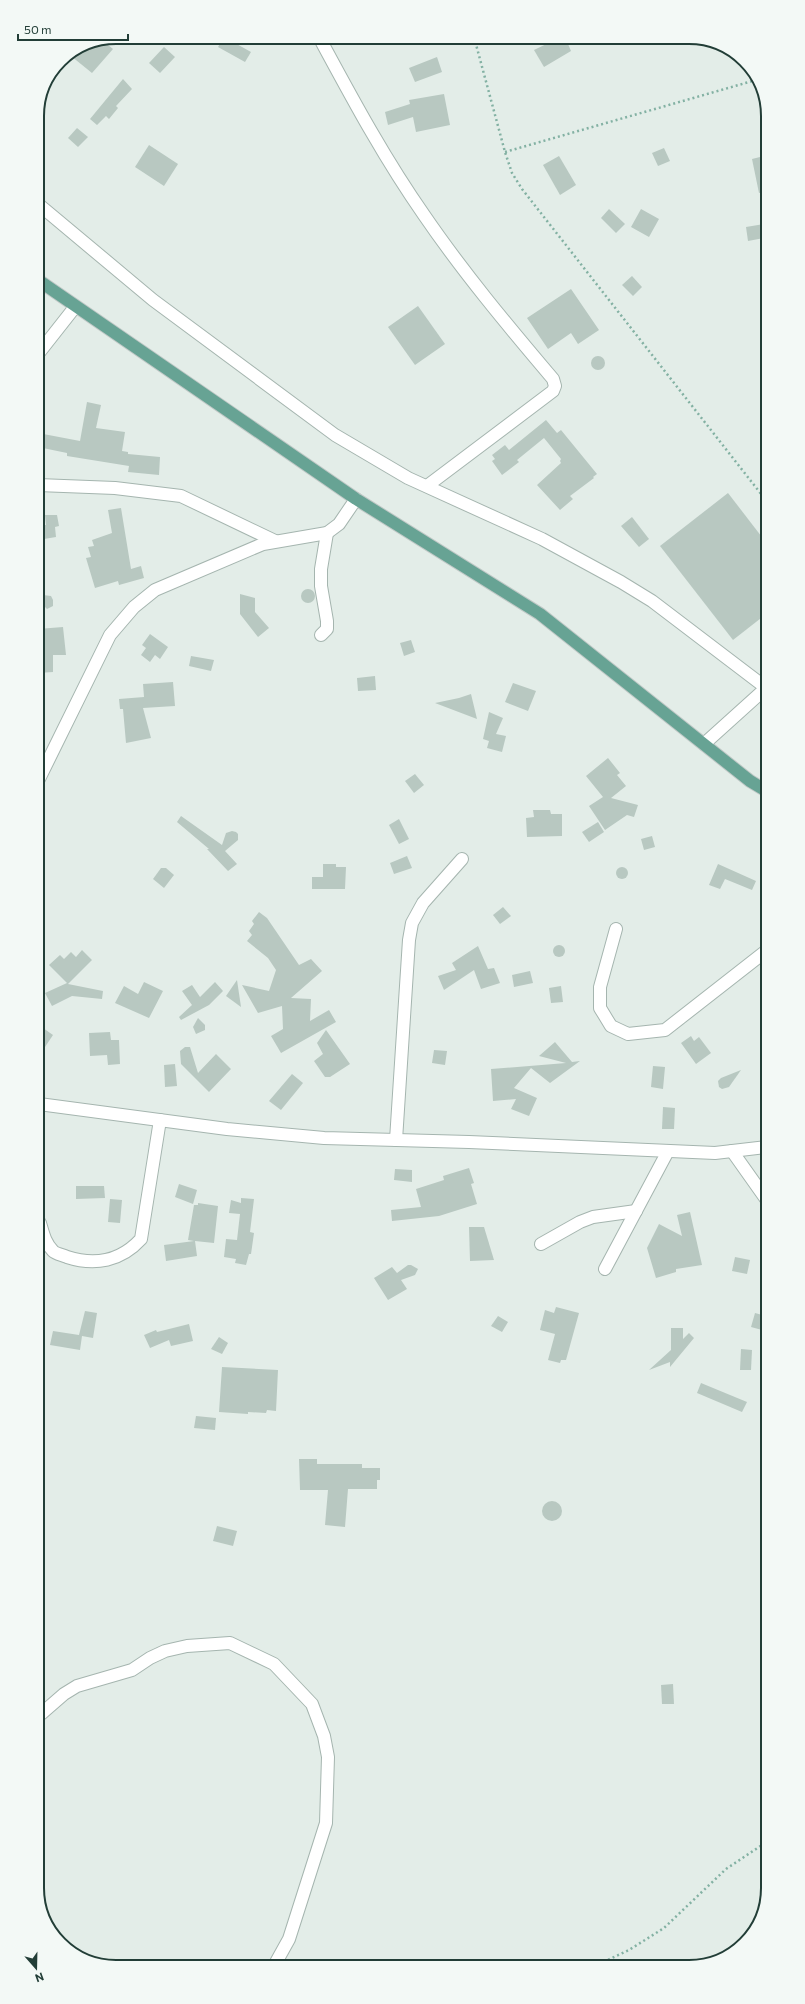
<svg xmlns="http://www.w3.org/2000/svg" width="805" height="2004" font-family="Commissioner,sans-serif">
<rect width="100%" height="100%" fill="#e3ede8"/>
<g fill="#b8c8c1">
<path d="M 224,37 L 251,52 L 245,62 L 218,47 Z"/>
<path d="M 561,37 L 565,37 L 571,51 L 544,67 L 534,50 Z"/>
<path d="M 102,40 L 113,49 L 92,73 L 71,56 L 86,43 Z"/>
<path d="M 164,47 L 175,57 L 160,73 L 149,63 Z"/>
<path d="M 437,57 L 442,72 L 415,82 L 409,68 Z"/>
<path d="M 123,79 L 132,89 L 116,106 L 118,108 L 109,119 L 106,116 L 97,125 L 90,119 Z"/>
<path d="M 444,94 L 450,125 L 416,132 L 413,117 L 388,125 L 385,112 L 410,104 L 409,100 Z"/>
<path d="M 77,128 L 88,137 L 78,147 L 68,138 Z"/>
<path d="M 149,145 L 178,164 L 164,186 L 135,167 Z"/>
<path d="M 664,148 L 670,161 L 658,166 L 652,153 Z"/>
<path d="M 559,156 L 576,185 L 560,195 L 543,165 Z"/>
<path d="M 764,156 L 764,192 L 759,193 L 752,159 Z"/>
<path d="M 609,209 L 625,224 L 616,233 L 601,218 Z"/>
<path d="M 641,209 L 659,219 L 649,237 L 631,227 Z"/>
<path d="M 764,224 L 764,238 L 748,241 L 746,227 Z"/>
<path d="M 632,276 L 642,287 L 633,296 L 622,285 Z"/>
<path d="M 571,289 L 599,330 L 578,344 L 571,333 L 548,349 L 527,318 Z"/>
<path d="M 418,306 L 445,344 L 415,365 L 388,327 Z"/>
<circle cx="598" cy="363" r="7"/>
<path d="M 87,402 L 101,405 L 96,428 L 125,432 L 122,451 L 128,452 L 128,454 L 160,457 L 159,475 L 128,472 L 129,466 L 67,456 L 67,453 L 38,447 L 38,433 L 80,441 Z"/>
<path d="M 546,420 L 557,433 L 561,430 L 597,474 L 593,477 L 594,478 L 570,496 L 573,499 L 560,510 L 537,485 L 561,463 L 560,461 L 561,459 L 544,438 L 517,460 L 519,462 L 502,475 L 492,461 L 495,459 L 492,455 L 505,445 L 509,450 Z"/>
<path d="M 728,493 L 765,541 L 765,615 L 733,640 L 660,546 Z"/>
<path d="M 121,508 L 131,569 L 141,566 L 144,578 L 119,585 L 118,581 L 95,588 L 86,558 L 91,557 L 88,547 L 94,546 L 92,540 L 112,533 L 108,510 Z"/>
<path d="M 45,515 L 57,515 L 59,526 L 55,527 L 56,537 L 44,539 L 41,525 L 46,525 Z"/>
<path d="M 632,517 L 649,539 L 639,547 L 621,526 Z"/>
<circle cx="308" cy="596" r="7"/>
<path d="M 240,594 L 255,598 L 255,612 L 269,628 L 258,637 L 240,614 Z"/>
<path d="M 43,595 L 51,596 L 53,600 L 53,606 L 47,609 L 41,603 Z"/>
<path d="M 63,627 L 66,655 L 53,655 L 53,672 L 38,673 L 38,629 Z"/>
<path d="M 150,634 L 168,647 L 160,659 L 155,655 L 150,662 L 141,655 L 146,648 L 142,645 Z"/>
<path d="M 411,640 L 415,652 L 404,656 L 400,643 Z"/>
<path d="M 191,656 L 214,660 L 211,671 L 189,666 Z"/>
<path d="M 375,676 L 376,690 L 358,691 L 357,678 Z"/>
<path d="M 173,682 L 175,706 L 143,708 L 151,738 L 126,743 L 123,709 L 120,709 L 119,699 L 144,697 L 143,684 Z"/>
<path d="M 513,683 L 536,691 L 528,711 L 505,702 Z"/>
<path d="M 471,694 L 477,719 L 435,703 L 459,698 Z"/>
<path d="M 489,712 L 503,718 L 496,734 L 506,736 L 502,752 L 487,748 L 489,741 L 483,739 Z"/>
<path d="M 608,758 L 620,773 L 617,775 L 626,786 L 611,798 L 638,805 L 634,817 L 627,815 L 605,830 L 589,806 L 603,797 L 586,776 Z"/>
<path d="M 415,774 L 424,785 L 414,793 L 405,781 Z"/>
<path d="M 533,810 L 550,810 L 551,814 L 562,814 L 562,836 L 527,837 L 526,818 L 534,817 Z"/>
<path d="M 181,816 L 222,845 L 226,833 L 232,831 L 236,832 L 238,834 L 238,840 L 225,851 L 237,864 L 228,871 L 207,849 L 209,849 L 177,822 Z"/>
<path d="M 399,819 L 409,839 L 399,844 L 389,825 Z"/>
<path d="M 598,822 L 604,832 L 589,842 L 582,832 Z"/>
<path d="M 652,836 L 655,847 L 644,850 L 641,839 Z"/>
<path d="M 407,856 L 412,868 L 394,874 L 390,863 Z"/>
<path d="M 323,864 L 336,864 L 336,867 L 346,867 L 345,889 L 312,889 L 312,877 L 323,877 Z"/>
<path d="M 718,864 L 756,881 L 752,890 L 725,879 L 720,889 L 709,885 Z"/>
<circle cx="622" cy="873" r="6"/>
<path d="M 161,868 L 166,868 L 174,875 L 164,888 L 153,879 Z"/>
<path d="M 503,907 L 511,916 L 500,924 L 493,915 Z"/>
<path d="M 259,912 L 267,918 L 299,965 L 311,959 L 322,971 L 291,998 L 311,999 L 310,1021 L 329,1010 L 336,1022 L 281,1053 L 271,1036 L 283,1029 L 282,1006 L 258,1013 L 242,985 L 269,991 L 276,970 L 268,958 L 247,941 L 252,935 L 249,931 L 254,924 L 252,921 Z"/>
<circle cx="559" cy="951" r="6"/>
<path d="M 478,946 L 488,969 L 494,968 L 500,983 L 481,989 L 474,970 L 444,990 L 438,976 L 456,970 L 452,963 Z"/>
<path d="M 82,950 L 92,960 L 68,984 L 103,991 L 102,999 L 72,996 L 52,1006 L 45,993 L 67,983 L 49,965 L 60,955 L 64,959 L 71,952 L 76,957 Z"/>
<path d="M 530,971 L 533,983 L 514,987 L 512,975 Z"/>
<path d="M 237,980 L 241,1007 L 226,996 Z"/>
<path d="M 144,982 L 163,991 L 149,1018 L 115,1003 L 124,986 L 138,994 Z"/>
<path d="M 215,982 L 223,991 L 209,1005 L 181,1020 L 179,1017 L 192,1005 L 182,991 L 192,985 L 200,997 Z"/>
<path d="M 561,986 L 563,1002 L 551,1003 L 549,988 Z"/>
<path d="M 198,1018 L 205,1025 L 205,1030 L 196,1034 L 193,1027 Z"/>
<path d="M 43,1028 L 53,1035 L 39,1056 L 39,1034 Z"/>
<path d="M 326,1030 L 350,1064 L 330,1077 L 325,1077 L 314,1061 L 323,1054 L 317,1043 Z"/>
<path d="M 110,1032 L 111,1040 L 119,1040 L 120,1064 L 108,1065 L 107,1055 L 90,1056 L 89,1033 Z"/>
<path d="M 691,1036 L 694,1041 L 699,1037 L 711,1053 L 696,1064 L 681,1043 Z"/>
<path d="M 555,1042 L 572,1062 L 580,1061 L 550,1083 L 531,1068 L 514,1088 L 537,1098 L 529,1116 L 511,1109 L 516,1099 L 493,1101 L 491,1069 L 566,1063 L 539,1056 Z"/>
<path d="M 190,1047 L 198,1073 L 216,1054 L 231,1069 L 209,1092 L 181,1064 L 180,1051 L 185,1047 Z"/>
<path d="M 434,1050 L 447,1051 L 445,1065 L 432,1063 Z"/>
<path d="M 175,1064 L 177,1086 L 165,1087 L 164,1065 Z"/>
<path d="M 653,1066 L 665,1067 L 663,1089 L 651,1087 Z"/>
<path d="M 741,1070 L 729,1087 L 722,1089 L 719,1087 L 718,1081 L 721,1078 Z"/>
<path d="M 292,1074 L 303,1083 L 281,1110 L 269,1101 Z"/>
<path d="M 663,1107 L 675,1108 L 674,1129 L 662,1129 Z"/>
<path d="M 469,1168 L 474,1183 L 471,1184 L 477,1204 L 439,1216 L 392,1221 L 391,1210 L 421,1207 L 416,1189 L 444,1180 L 443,1176 Z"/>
<path d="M 395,1169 L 412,1170 L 412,1182 L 394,1180 Z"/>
<path d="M 179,1184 L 197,1190 L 193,1204 L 175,1197 Z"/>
<path d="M 76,1186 L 104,1186 L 105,1198 L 76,1199 Z"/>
<path d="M 241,1198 L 254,1199 L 250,1232 L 254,1233 L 251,1254 L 249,1254 L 246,1265 L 235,1263 L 236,1259 L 224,1257 L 226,1239 L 237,1240 L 240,1214 L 229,1213 L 231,1200 L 241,1203 Z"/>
<path d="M 110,1199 L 122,1200 L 120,1223 L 108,1222 Z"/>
<path d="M 198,1203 L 218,1206 L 214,1243 L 195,1241 L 197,1256 L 166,1261 L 164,1245 L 194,1241 L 188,1240 L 194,1205 L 198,1205 Z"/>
<path d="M 690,1212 L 702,1265 L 676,1269 L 676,1272 L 656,1278 L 647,1248 L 659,1224 L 682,1236 L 677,1215 Z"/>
<path d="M 469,1227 L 484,1227 L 494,1260 L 470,1261 Z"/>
<path d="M 735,1257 L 750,1260 L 747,1274 L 732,1271 Z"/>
<path d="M 408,1265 L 411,1265 L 418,1269 L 415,1275 L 401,1280 L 407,1289 L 388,1300 L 374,1278 L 392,1267 L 397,1273 Z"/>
<path d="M 556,1307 L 579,1313 L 566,1360 L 561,1360 L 560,1363 L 548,1360 L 555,1334 L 540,1330 L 545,1310 L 554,1313 Z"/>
<path d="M 85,1311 L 97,1313 L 93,1338 L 82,1336 L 80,1350 L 50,1345 L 53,1331 L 79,1335 Z"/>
<path d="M 755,1313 L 766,1316 L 762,1330 L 751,1327 Z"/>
<path d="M 498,1316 L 508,1322 L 502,1332 L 491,1326 Z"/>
<path d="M 189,1324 L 193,1341 L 171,1346 L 169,1340 L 150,1348 L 144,1335 L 156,1330 L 157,1332 Z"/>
<path d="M 671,1328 L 683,1328 L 683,1339 L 689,1333 L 694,1338 L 670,1367 L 670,1362 L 649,1370 L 671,1350 Z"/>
<path d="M 219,1337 L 228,1343 L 222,1354 L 211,1349 Z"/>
<path d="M 741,1349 L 752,1350 L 751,1370 L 740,1370 Z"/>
<path d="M 222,1367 L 278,1370 L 276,1411 L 267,1410 L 266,1413 L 248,1412 L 248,1414 L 219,1412 Z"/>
<path d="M 701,1383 L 747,1402 L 742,1412 L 697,1393 Z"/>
<path d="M 196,1416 L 216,1418 L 215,1430 L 194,1428 Z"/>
<path d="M 299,1459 L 317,1459 L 317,1464 L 362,1464 L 362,1468 L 380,1468 L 380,1480 L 377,1480 L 377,1489 L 348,1489 L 345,1527 L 325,1525 L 328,1490 L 300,1490 Z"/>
<circle cx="552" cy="1511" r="10"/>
<path d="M 217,1526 L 237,1531 L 233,1546 L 213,1541 Z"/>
<path d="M 673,1684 L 674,1704 L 662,1704 L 661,1685 Z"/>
</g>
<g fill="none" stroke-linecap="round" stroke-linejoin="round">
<defs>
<g id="minor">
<path d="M 319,37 C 352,98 384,158 424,215 C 463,272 508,326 553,379 L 555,386 L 553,391 L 427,486"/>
<path d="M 37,203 L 153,300 L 335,435 L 408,478 L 542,539 L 621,582 L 652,601 L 765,687"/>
<path d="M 38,354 L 75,307"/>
<path d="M 38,485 L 115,488 L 181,496 L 275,541"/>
<path d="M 321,635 L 327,629 L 327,621 L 321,586 L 321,569 L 327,533"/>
<path d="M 704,744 L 765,689"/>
<path d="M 39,779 L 110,635 L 134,607 L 155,590 L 263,544 L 327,533 L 339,524 L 356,499"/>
<path d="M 616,929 L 600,987 L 600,1008 L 611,1026 L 628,1034 L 665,1030 L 766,951"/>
<path d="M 39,1104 L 227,1129 L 324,1138 L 469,1142 L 715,1153 L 766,1147"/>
<path d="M 396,1140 L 409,940 L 412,923 L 423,903 L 462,859"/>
<path d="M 732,1151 L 766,1199"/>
<path d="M 40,1223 C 43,1233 45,1243 53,1251 C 56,1254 63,1255 67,1257 C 95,1266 121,1261 141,1239 L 160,1120"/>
<path d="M 541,1244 L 580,1222 L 593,1217 L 636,1211"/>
<path d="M 605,1269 L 668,1151"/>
<path d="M 41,1714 L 64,1694 L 77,1686 L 132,1670 L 150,1658 L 165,1651 L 187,1646 L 230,1643 L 274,1664 L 312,1704 L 324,1736 L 328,1757 L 326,1823 L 289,1939 L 274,1966"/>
</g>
<path id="major" d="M 38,280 L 356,499 L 540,614 L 750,781 L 765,790"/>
</defs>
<use href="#minor" stroke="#a5b5af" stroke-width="14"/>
<use href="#major" stroke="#c1c9c7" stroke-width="14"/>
<g stroke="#83b1a3" stroke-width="2.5" stroke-dasharray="2 3" stroke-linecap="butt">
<path d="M 474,37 L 505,152 L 512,173 L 522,189 L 765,499"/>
<path d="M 505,152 L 756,80"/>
<path d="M 599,1964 L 629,1950 L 664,1928 L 726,1869 L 768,1841"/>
</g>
<use href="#minor" stroke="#fff" stroke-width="12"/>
<use href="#major" stroke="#67a394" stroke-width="12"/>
</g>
<path d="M0 0H805V2004H0ZM116 44H689A72 72 0 0 1 761 116V1888A72 72 0 0 1 689 1960H116A72 72 0 0 1 44 1888V116A72 72 0 0 1 116 44Z" fill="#f3f9f6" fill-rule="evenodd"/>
<path fill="none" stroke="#223e37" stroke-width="2" d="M116 44H689A72 72 0 0 1 761 116V1888A72 72 0 0 1 689 1960H116A72 72 0 0 1 44 1888V116A72 72 0 0 1 116 44Z"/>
<g transform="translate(36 1968) rotate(160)" stroke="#f3f9f6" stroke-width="3" paint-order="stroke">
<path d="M0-3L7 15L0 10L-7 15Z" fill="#223e37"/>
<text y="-6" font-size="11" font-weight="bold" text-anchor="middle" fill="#223e37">N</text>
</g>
<path d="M18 34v6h110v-6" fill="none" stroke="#223e37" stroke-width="2"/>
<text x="24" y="34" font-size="12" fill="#223e37" stroke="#f3f9f6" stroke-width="3" paint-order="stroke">50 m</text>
</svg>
